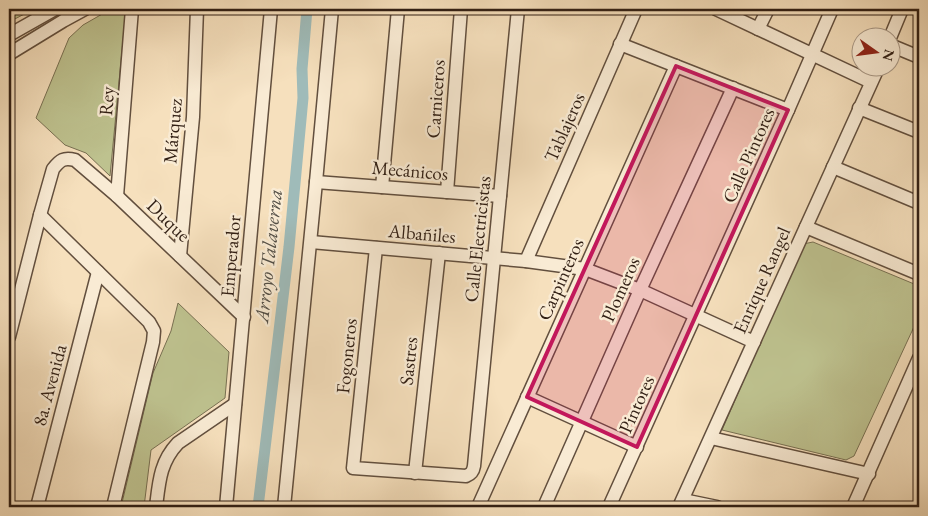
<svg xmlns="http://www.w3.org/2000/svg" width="928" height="516" font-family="'EB Garamond',serif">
<rect width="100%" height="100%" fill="#f6e0bd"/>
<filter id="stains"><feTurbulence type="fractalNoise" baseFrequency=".004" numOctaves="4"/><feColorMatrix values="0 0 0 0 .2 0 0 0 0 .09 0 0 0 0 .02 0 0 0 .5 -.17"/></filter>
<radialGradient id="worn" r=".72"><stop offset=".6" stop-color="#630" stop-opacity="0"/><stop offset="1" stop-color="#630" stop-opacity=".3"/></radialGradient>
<g fill="#bec28f" stroke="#787052">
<path d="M 9,9 L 34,9 L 9,22 Z"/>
<path d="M 111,9 L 126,9 L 110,176 L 86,153 L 65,145 L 36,118 L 69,38 L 83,25 Z"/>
<path d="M 813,242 L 919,286 L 919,316 L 854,456 L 846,460 L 722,430 L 803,244 Z"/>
<path d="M 178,303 L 229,352 L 225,398 L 151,450 L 144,507 L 121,507 L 153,373 L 171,331 Z"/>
</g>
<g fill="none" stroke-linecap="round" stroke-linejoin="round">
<path stroke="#9fbbb9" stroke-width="11" d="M 258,507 L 289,247 L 303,98 L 302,69 L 307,9"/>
<defs>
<g id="minor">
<path d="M 716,9 L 871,82"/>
<path d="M 758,29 L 768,9"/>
<path d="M 9,35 L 55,9"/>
<path d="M 890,38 L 902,9"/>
<path d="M 620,44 L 788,110"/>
<path d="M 890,45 L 919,57"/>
<path d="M 9,54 L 63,21 L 85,9"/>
<path d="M 859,108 L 919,132"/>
<path d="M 833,167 L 919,203"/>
<path d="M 316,182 L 500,196"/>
<path d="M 382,187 L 398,9"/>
<path d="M 447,192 L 461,9"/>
<path d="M 117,196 L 132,9"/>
<path d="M 40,215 L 149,322 L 154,331 L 153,342 L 113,507"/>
<path d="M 806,227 L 919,274"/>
<path d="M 311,242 L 526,261 L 585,269 L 640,290 L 754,342"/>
<path d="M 376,248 L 353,468 L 466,476 C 471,474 473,472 474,466 L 518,9"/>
<path d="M 180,256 L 193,117 L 197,9"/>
<path d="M 526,261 L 636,9"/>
<path d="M 9,337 L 40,215 L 53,169 C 60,160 64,157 75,160 L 117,196 L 244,317"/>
<path d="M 527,397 L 637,447"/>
<path d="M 711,438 L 869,474"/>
<path d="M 415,473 L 439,253"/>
<path d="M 683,500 L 717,507"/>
<path d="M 37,507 L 98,272"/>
<path d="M 156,507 C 159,482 160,462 178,443 L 235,404"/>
<path d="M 226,507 L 271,9"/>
<path d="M 284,507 L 316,182 L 332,9"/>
<path d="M 478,507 L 676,66"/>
<path d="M 544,507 L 640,290 L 733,88"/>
<path d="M 609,507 L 788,110 L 832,9"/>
<path d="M 679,507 L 878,68"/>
<path d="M 853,507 L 919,358"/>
</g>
</defs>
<use href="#minor" stroke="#624f3e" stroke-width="15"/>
<use href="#minor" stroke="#f9ebd4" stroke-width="12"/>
</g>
<path fill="#c2185b" fill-opacity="0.2" stroke="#c2185b" stroke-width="4" stroke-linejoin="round" d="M 676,66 L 788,110 L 637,447 L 527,397 Z"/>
<g text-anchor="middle" stroke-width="5" stroke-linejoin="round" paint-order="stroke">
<g font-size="19" fill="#311f14" stroke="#f9ebd4">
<text transform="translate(435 99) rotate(-86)" y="7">Carniceros</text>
<text transform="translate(106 101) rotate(-86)" y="7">Rey</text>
<text transform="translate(564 127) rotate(-66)" y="7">Tablajeros</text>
<text transform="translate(172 131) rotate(-85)" y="7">Márquez</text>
<text transform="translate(748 155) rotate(-66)" y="7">Calle Pintores</text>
<text transform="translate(410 170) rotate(5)" y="7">Mecánicos</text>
<text transform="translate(169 220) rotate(44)" y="7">Duque</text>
<text transform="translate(422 233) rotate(5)" y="7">Albañiles</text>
<text transform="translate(477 239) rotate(-84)" y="7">Calle Electricistas</text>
<text transform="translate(230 256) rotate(-85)" y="7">Emperador</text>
<text transform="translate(560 279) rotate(-66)" y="7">Carpinteros</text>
<text transform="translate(761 280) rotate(-66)" y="7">Enrique Rangel</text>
<text transform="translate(620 289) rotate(-66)" y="7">Plomeros</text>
<text transform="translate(346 356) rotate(-84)" y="7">Fogoneros</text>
<text transform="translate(408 361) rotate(-84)" y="7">Sastres</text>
<text transform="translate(49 385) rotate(-75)" y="7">8a. Avenida</text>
<text transform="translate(636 404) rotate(-66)" y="7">Pintores</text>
</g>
<g font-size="20" font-style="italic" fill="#524e46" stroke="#f9ebd4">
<text transform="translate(268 256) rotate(-84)" y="7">Arroyo Talaverna</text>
</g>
</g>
<rect width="928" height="516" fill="none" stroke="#f6e0bd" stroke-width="30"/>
<rect x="10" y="10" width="908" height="496" fill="none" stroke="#311f14" stroke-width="2.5"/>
<rect x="15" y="15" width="898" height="486" fill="none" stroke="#311f14"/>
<g transform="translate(876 52) rotate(104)"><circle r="24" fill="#f9ebd4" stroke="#a99987"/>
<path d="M0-4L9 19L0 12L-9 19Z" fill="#8f2418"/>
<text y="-8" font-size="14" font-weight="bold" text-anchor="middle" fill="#311f14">N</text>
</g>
<rect width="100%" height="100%" filter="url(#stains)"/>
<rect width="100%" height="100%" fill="url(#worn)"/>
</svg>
